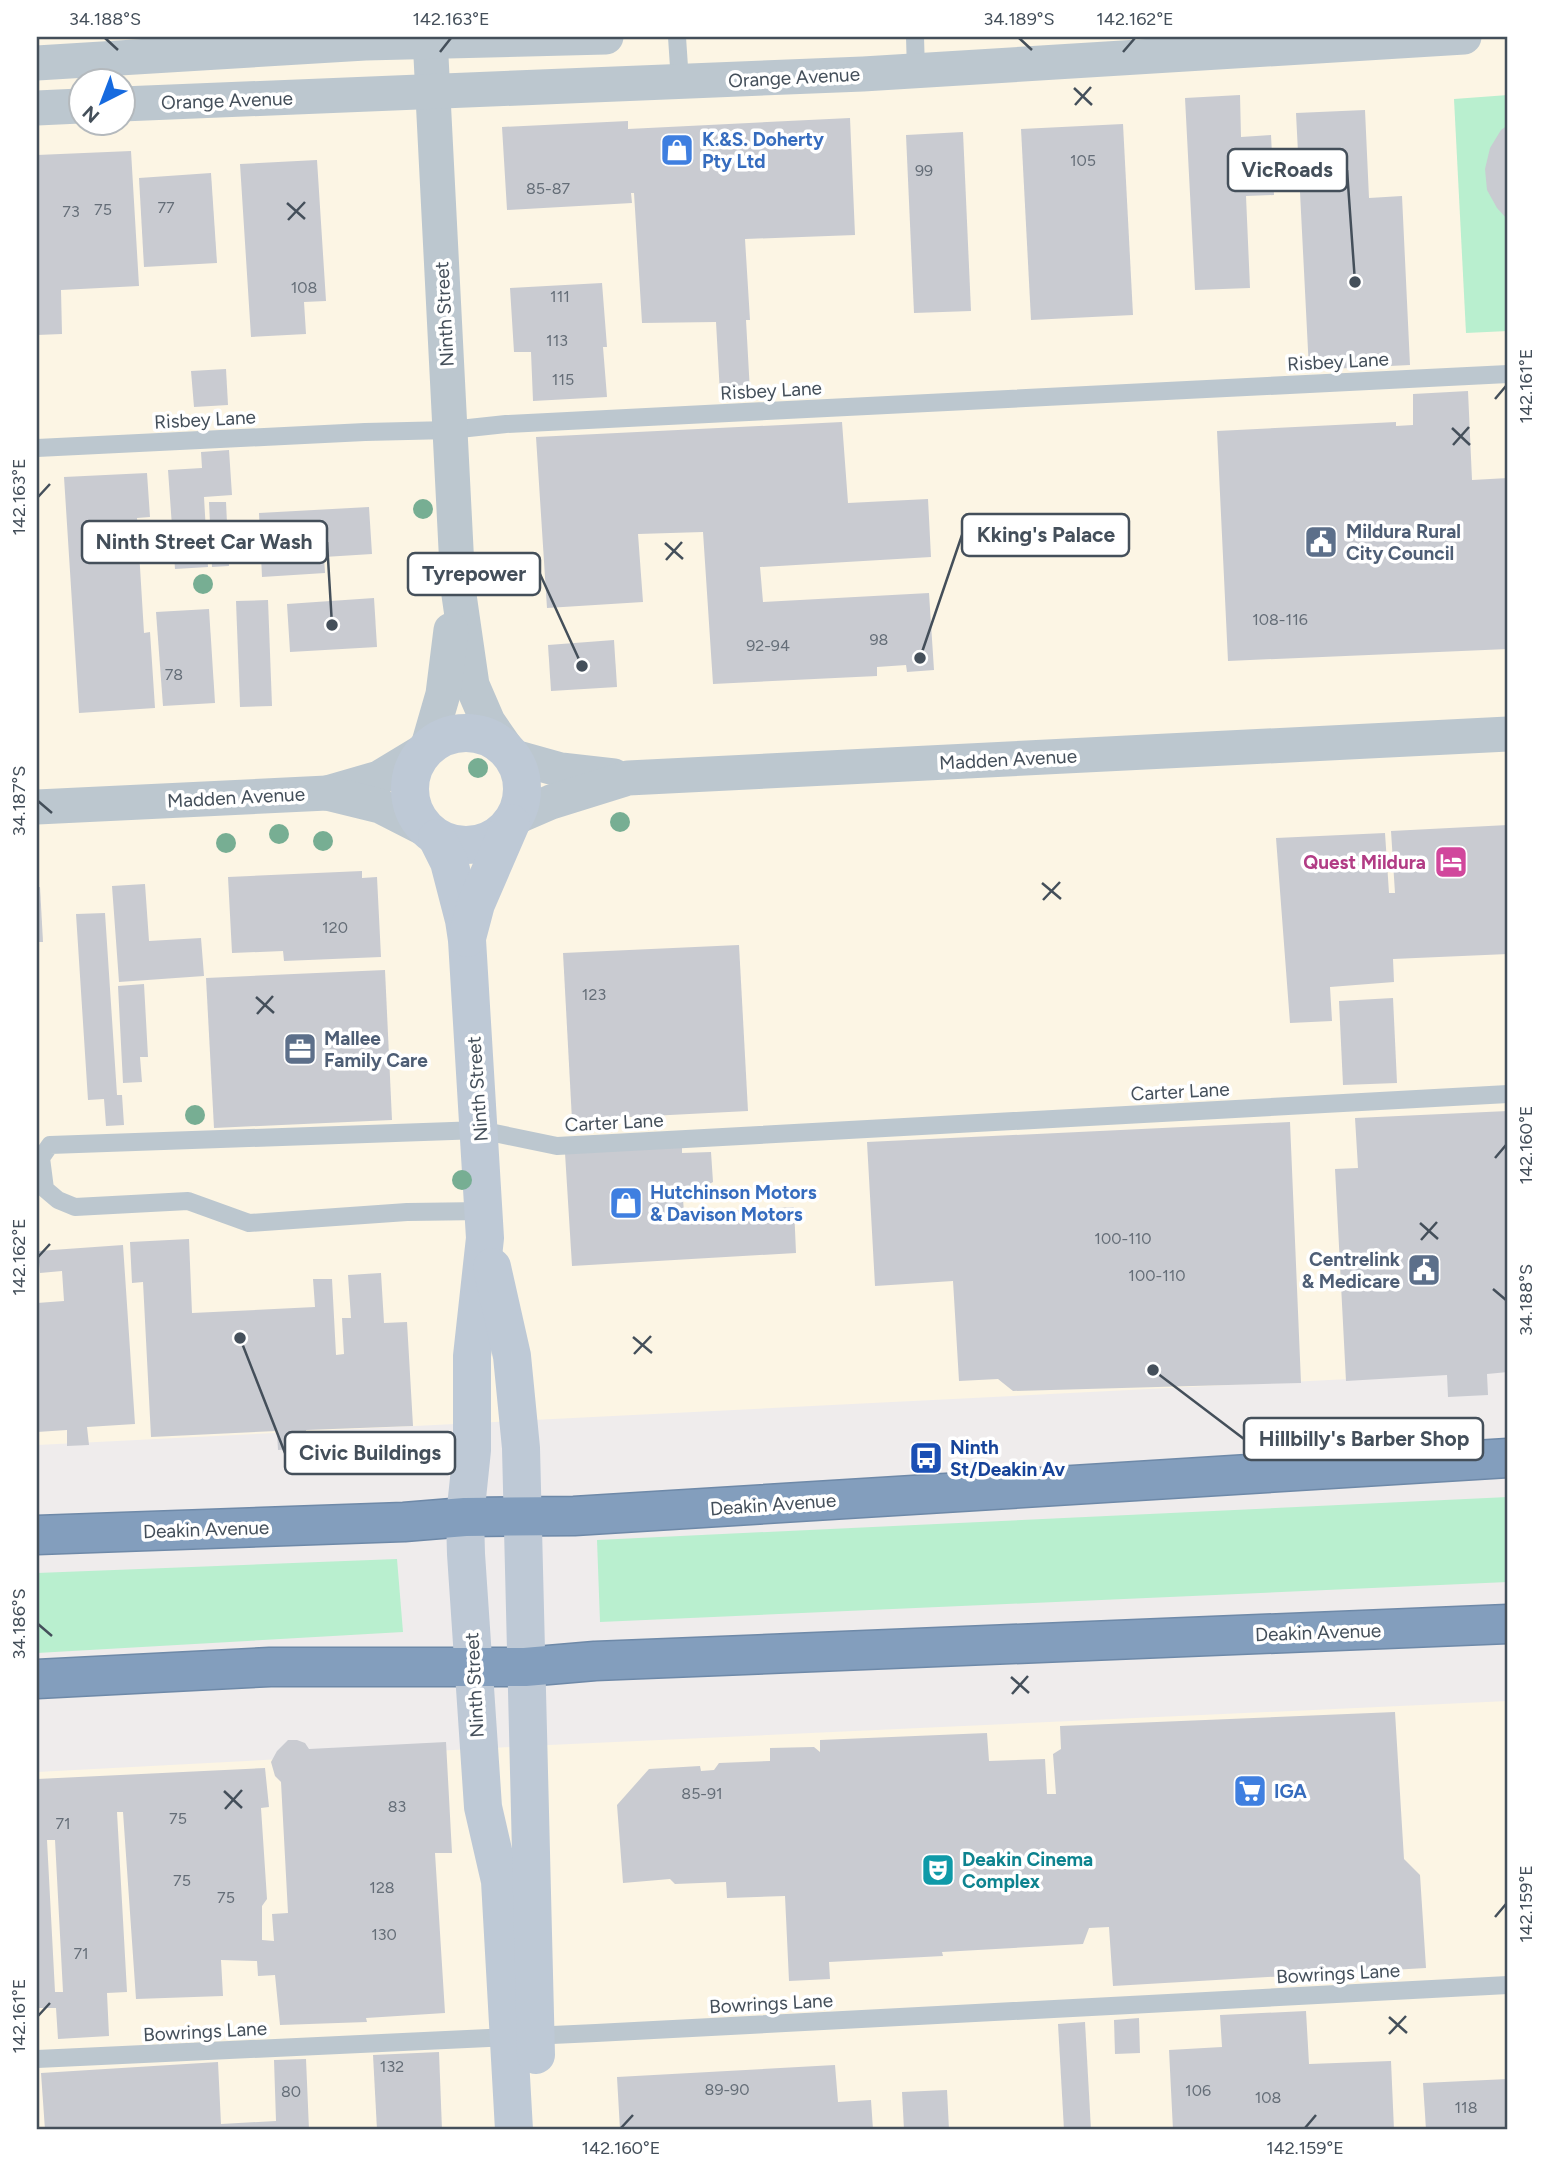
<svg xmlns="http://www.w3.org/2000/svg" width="1545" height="2167" font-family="Figtree,sans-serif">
<rect width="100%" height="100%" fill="#efecec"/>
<g fill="#fcf5e4" fill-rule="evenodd">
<path d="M 37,37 L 1508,37 L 1508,1371 L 37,1445 ZM 80,80 L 122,80 L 122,122 L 80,122 Z"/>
<path d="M 1508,1701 L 1508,2130 L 37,2130 L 37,1772 L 527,1746 Z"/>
</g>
<g fill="#b9efcf">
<path d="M 1508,95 L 1508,331 L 1466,333 L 1454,99 Z"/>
<path d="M 1508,1497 L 1508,1582 L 600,1622 L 597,1540 Z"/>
<path d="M 397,1559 L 403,1632 L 37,1653 L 37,1573 Z"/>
</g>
<g fill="#c9cbd1" fill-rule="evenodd">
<path d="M 1240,95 L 1241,137 L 1271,135 L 1274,195 L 1246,196 L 1250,288 L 1195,290 L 1185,98 Z"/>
<path d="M 1365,110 L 1369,198 L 1402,196 L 1410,365 L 1309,370 L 1296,113 Z"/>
<path d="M 850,118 L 855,235 L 745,239 L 750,320 L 746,320 L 750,392 L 720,394 L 716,322 L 642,323 L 634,193 L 631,193 L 632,203 L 507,210 L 502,127 L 628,121 L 628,129 Z"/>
<path d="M 1123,124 L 1133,315 L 1031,320 L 1021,129 Z"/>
<path d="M 1508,125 L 1508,220 L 1497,208 L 1487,190 L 1485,169 L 1490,148 L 1501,130 Z"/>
<path d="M 963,132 L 971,311 L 914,313 L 906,135 Z"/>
<path d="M 131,151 L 139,286 L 61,290 L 62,334 L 37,335 L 37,155 Z"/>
<path d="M 317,160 L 326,301 L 304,302 L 306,334 L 251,337 L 240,164 Z"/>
<path d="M 211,173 L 217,263 L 144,267 L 139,178 Z"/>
<path d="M 602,283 L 607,347 L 603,347 L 607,397 L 533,401 L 531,352 L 514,352 L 510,288 Z"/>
<path d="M 226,369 L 228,405 L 194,407 L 191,371 Z"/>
<path d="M 1468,391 L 1472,480 L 1508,478 L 1508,649 L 1228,661 L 1217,431 L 1396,422 L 1396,426 L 1413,425 L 1413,394 Z"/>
<path d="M 842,422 L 848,503 L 928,499 L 931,557 L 760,567 L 763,602 L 929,593 L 934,670 L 907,672 L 906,665 L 877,667 L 877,676 L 713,684 L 703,532 L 638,534 L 643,602 L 547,608 L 536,437 Z"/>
<path d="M 229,450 L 232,495 L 204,497 L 208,567 L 175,569 L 168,470 L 202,468 L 201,452 Z"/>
<path d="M 147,473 L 150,517 L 137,518 L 144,633 L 150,632 L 155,708 L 79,713 L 64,477 Z"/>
<path d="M 209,502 L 226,502 L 229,566 L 212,567 Z"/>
<path d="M 369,507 L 372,554 L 324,557 L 325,573 L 262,577 L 259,513 Z"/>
<path d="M 374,598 L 377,647 L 290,652 L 287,604 Z"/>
<path d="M 268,600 L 272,706 L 240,707 L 236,601 Z"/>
<path d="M 209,609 L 215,703 L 163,706 L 156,612 Z"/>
<path d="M 614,640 L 617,687 L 551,691 L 548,645 Z"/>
<path d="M 1508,825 L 1508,954 L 1393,959 L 1394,982 L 1330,987 L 1332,1021 L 1290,1023 L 1276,838 L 1385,833 L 1389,893 L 1395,893 L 1391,831 Z"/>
<path d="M 362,871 L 362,878 L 377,877 L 381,957 L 284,961 L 283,951 L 232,953 L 228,877 Z"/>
<path d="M 145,884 L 149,941 L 201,938 L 204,976 L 119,982 L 112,886 Z"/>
<path d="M 37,887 L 40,887 L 43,942 L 37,942 Z"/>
<path d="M 105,913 L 117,1095 L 122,1095 L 124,1125 L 106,1126 L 104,1099 L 88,1100 L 76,914 Z"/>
<path d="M 739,945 L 748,1111 L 572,1120 L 563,953 Z"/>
<path d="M 385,970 L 392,1120 L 214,1128 L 206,978 Z"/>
<path d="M 144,984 L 148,1057 L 140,1057 L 142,1082 L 123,1083 L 118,986 Z"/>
<path d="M 1393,998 L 1397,1083 L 1343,1085 L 1339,1001 Z"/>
<path d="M 1508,1111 L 1508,1372 L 1487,1374 L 1488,1395 L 1448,1397 L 1447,1375 L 1346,1381 L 1335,1169 L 1358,1168 L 1355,1118 Z"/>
<path d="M 1290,1122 L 1301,1383 L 1013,1391 L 998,1379 L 959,1381 L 953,1281 L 875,1286 L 867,1142 Z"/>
<path d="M 682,1147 L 682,1153 L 711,1152 L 713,1182 L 683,1199 L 684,1213 L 794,1207 L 796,1253 L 572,1266 L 565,1153 Z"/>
<path d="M 189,1239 L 192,1313 L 315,1307 L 313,1279 L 332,1279 L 336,1355 L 344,1354 L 342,1318 L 351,1318 L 348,1275 L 381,1273 L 384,1323 L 407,1322 L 413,1426 L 306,1430 L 307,1448 L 278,1450 L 277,1431 L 151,1437 L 143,1282 L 132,1283 L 130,1242 Z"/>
<path d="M 123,1245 L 135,1424 L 87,1427 L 89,1445 L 67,1446 L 67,1430 L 37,1432 L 37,1303 L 64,1301 L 62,1271 L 40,1273 L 38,1251 Z"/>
<path d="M 1395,1712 L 1404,1859 L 1420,1875 L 1426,1968 L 1113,1986 L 1109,1927 L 1089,1928 L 1083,1944 L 942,1952 L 943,1956 L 829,1962 L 830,1979 L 789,1981 L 785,1896 L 727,1898 L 726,1882 L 675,1884 L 670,1879 L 623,1883 L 617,1805 L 649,1769 L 700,1766 L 701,1771 L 714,1770 L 719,1763 L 770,1761 L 770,1748 L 814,1747 L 820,1752 L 820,1740 L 987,1733 L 989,1761 L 1045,1759 L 1047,1794 L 1056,1794 L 1053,1754 L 1061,1749 L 1060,1726 Z"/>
<path d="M 288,1740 L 297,1740 L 305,1743 L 309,1749 L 446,1742 L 452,1853 L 435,1853 L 445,2013 L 366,2018 L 367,2022 L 280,2025 L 275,1975 L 258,1976 L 257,1961 L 221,1960 L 223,1996 L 136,1999 L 123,1812 L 117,1812 L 127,1992 L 107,1993 L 109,2036 L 58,2039 L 56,2008 L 37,2008 L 37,1779 L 265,1768 L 269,1807 L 261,1808 L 267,1899 L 262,1906 L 262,1940 L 274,1941 L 272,1914 L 288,1913 L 281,1782 L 275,1776 L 271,1762 L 277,1751 ZM 47,1840 L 55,1840 L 63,1992 L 55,1992 Z"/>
<path d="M 1306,2011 L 1309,2064 L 1391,2061 L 1394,2130 L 1173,2130 L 1169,2050 L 1222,2047 L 1220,2015 Z"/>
<path d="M 1139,2018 L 1140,2053 L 1115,2054 L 1114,2020 Z"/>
<path d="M 1085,2022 L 1091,2130 L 1064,2130 L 1058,2024 Z"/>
<path d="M 439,2052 L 442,2130 L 377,2130 L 373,2055 Z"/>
<path d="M 306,2059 L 309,2130 L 45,2130 L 41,2073 L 218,2062 L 221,2124 L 276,2121 L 274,2060 Z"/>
<path d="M 835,2065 L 838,2102 L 871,2100 L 873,2130 L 620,2130 L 617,2077 Z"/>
<path d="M 1508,2079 L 1508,2130 L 1426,2130 L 1423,2083 Z"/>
<path d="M 947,2090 L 949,2130 L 904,2130 L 902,2092 Z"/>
</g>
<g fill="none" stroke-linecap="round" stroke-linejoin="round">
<defs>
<g id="highway">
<path d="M 37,1535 L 404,1522 L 465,1517 L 574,1516 L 1508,1458"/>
<path d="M 37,1679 L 270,1667 L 525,1667 L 595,1661 L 1508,1624"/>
</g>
</defs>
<use href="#highway" stroke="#6e89a8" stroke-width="41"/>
<g stroke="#bcc7cf" stroke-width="18">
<path d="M 677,37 L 680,82"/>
<path d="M 915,37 L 916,71"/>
<path d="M 37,448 L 365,432 L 450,430 L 506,424 L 1508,374"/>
<path d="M 484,1211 L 407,1212 L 249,1223 L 188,1201 L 75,1207 L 58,1200 L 45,1189 L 41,1158 L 50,1145 L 480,1130 L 557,1146 L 1508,1094"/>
<path d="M 37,2059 L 596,2033 L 1508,1985"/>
</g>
<g stroke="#bcc7cf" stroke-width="35">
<path d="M 430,37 L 458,588 L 472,685 L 488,722 L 508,751"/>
<path d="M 37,63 L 365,43 L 606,37"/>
<path d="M 122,104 L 863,74 L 1464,37"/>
<path d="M 37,108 L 80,106"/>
<path d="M 428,746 L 443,694 L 451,630"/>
<path d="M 511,756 L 561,770 L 614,776"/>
<path d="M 327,793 L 379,778 L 422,752"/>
<path d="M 37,807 L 327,793 L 380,806 L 427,830"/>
<path d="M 514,818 L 551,802 L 628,778 L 1508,734"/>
</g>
<g stroke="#bec9d6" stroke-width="38">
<circle cx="466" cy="789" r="56"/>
<path d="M 437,838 L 449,862 L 464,920 L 467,940 L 485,1238 L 472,1356 L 472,1450 L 465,1517 L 466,1554 L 483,1807 L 500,1881 L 514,2130"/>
<path d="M 467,938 L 476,904 L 511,823"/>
<path d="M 492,1267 L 512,1356 L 521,1448 L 536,2055"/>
</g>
<use href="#highway" stroke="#839ebd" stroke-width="38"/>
</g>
<g fill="#77ae93">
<circle cx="423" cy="509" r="10"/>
<circle cx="203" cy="584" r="10"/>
<circle cx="478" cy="768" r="10"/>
<circle cx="620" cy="822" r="10"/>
<circle cx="279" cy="834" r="10"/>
<circle cx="323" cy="841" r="10"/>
<circle cx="226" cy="843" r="10"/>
<circle cx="195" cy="1115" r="10"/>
<circle cx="462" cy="1180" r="10"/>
</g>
<path fill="none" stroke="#444f5a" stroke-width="2.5" d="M 105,38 L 118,50M 1019,38 L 1032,50M 440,52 L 451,38M 1123,52 L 1135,38M 1074,88 L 1092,105M 1075,105 L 1091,87M 287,203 L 305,219M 288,220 L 305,202M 1495,399 L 1506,386M 1452,428 L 1470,445M 1453,445 L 1469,427M 38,497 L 50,484M 665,543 L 683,559M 666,560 L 682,542M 38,801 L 52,813M 1042,883 L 1061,899M 1043,900 L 1060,882M 256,997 L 274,1013M 257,1014 L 273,996M 1495,1158 L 1506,1145M 1420,1223 L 1438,1239M 1421,1240 L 1437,1222M 38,1257 L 50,1244M 1493,1289 L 1506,1300M 633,1337 L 652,1353M 634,1354 L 651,1336M 38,1624 L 52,1636M 1011,1677 L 1029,1693M 1012,1694 L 1028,1676M 224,1791 L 242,1808M 225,1809 L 242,1790M 1495,1917 L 1506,1904M 38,2016 L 50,2003M 1389,2017 L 1407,2033M 1389,2034 L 1406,2016M 621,2128 L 633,2115M 1305,2128 L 1316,2115"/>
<defs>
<symbol id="shop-square" viewBox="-11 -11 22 22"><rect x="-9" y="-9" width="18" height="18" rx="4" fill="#3f7fe0" stroke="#fff"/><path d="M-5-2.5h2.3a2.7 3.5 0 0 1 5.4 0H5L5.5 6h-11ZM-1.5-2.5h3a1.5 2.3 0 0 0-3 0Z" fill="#fff"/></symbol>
<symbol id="civic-square" viewBox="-11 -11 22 22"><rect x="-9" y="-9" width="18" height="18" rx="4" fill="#5c6f8a" stroke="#fff"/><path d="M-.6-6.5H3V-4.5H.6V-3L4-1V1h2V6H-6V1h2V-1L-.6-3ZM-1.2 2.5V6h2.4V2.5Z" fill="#fff"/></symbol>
<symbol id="hotel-square" viewBox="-11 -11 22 22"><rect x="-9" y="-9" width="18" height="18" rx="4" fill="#d1479c" stroke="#fff"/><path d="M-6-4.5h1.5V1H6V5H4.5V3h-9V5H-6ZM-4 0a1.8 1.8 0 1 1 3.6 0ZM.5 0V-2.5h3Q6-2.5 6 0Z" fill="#fff"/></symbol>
<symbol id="office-square" viewBox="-11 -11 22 22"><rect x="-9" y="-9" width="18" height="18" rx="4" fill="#5c6f8a" stroke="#fff"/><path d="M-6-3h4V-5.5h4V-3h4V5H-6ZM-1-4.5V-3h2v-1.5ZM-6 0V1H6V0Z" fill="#fff"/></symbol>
<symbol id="bus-square" viewBox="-11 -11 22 22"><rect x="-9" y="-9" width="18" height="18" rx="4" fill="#1a4fb4" stroke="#fff"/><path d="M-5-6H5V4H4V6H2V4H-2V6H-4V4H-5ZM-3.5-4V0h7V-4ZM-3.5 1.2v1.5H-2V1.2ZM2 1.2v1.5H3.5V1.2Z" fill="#fff"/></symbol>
<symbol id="supermarket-square" viewBox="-11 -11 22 22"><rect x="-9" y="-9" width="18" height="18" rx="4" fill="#3f7fe0" stroke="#fff"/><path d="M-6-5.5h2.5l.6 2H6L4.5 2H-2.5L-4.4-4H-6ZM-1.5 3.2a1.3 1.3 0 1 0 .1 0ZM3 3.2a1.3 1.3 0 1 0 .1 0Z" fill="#fff"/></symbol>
<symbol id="theatre-square" viewBox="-11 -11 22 22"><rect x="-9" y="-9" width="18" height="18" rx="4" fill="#0f9aa8" stroke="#fff"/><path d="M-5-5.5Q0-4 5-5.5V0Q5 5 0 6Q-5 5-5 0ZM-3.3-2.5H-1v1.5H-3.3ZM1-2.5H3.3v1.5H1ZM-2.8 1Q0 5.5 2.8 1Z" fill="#fff"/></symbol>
</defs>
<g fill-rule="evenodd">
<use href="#shop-square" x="658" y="131" width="38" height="38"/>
<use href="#civic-square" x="1302" y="523" width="38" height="38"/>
<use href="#hotel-square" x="1432" y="843" width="38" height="38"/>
<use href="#office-square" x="281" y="1030" width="38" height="38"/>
<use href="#shop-square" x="607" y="1184" width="38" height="38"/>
<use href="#civic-square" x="1405" y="1251" width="38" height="38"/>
<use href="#bus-square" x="907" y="1439" width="38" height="38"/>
<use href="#supermarket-square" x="1231" y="1772" width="38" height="38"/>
<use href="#theatre-square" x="919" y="1851" width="38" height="38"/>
</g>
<g text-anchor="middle" stroke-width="7" stroke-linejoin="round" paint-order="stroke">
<g font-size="16" fill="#656e78">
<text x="1083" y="166">105</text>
<text x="924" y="176">99</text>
<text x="548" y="194">85-87</text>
<text x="166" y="213">77</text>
<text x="103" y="215">75</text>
<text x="71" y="217">73</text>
<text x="304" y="293">108</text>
<text x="560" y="302">111</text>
<text x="557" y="346">113</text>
<text x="563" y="385">115</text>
<text x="1280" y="625">108-116</text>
<text x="879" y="645">98</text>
<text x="768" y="651">92-94</text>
<text x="174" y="680">78</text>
<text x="335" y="933">120</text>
<text x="594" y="1000">123</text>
<text x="1123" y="1244">100-110</text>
<text x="1157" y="1281">100-110</text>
<text x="702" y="1799">85-91</text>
<text x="397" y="1812">83</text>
<text x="178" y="1824">75</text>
<text x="63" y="1829">71</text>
<text x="182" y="1886">75</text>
<text x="382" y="1893">128</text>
<text x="226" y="1903">75</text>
<text x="384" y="1940">130</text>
<text x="81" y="1959">71</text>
<text x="392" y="2072">132</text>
<text x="727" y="2095">89-90</text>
<text x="1198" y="2096">106</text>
<text x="291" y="2097">80</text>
<text x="1268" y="2103">108</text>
<text x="1466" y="2113">118</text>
</g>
<g font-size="19" fill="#444f5a" stroke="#fff">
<text transform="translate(794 77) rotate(-3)" y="7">Orange Avenue</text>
<text transform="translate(227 100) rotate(-2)" y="7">Orange Avenue</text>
<text transform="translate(444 314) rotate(-93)" y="7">Ninth Street</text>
<text transform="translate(1338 361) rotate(-3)" y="7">Risbey Lane</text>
<text transform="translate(771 390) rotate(-3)" y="7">Risbey Lane</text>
<text transform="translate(205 419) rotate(-3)" y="7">Risbey Lane</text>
<text transform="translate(1008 759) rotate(-3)" y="7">Madden Avenue</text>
<text transform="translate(236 797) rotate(-3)" y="7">Madden Avenue</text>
<text transform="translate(477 1089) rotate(-94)" y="7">Ninth Street</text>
<text transform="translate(1180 1091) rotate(-3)" y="7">Carter Lane</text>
<text transform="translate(614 1122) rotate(-3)" y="7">Carter Lane</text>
<text transform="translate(773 1504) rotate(-4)" y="7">Deakin Avenue</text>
<text transform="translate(206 1529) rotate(-2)" y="7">Deakin Avenue</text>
<text transform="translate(1318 1632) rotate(-2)" y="7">Deakin Avenue</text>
<text transform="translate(474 1685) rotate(-93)" y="7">Ninth Street</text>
<text transform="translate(1338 1973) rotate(-3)" y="7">Bowrings Lane</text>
<text transform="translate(771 2003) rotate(-3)" y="7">Bowrings Lane</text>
<text transform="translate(205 2031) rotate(-3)" y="7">Bowrings Lane</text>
</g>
<g font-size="19" font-weight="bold" fill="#366cbe" stroke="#fff" text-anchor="start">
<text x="702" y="146">K.&amp;S. Doherty<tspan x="702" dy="22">Pty Ltd</tspan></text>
<text x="650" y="1199">Hutchinson Motors<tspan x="650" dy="22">&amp; Davison Motors</tspan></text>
<text x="1274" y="1798">IGA</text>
</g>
<g font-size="19" font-weight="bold" fill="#4e5e75" stroke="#fff" text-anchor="start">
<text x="1346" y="538">Mildura Rural<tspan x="1346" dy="22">City Council</tspan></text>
<text x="324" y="1045">Mallee<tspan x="324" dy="22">Family Care</tspan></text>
<text x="1400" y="1266" text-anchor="end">Centrelink<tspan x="1400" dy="22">&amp; Medicare</tspan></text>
</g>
<g font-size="19" font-weight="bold" fill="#b23c85" stroke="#fff" text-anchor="end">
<text x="1426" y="869">Quest Mildura</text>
</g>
<g font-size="19" font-weight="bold" fill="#164399" stroke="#fff" text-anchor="start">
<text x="950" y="1454">Ninth<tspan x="950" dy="22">St/Deakin Av</tspan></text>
</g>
<g font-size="19" font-weight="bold" fill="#0d838f" stroke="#fff" text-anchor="start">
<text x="962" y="1866">Deakin Cinema<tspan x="962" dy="22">Complex</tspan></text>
</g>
</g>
<path fill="none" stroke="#444f5a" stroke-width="2.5" d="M1355 282L1347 170M920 658L962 535M332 625L327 542M582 666L540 574M1153 1370L1244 1439M240 1338L285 1453"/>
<g fill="#444f5a" stroke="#fff" stroke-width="2.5">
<circle cx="1355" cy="282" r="7"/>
<circle cx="920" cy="658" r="7"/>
<circle cx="332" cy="625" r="7"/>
<circle cx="582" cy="666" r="7"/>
<circle cx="1153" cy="1370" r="7"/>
<circle cx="240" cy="1338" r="7"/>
</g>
<g fill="#fff" stroke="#444f5a" stroke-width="2.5">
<rect x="1228" y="149" width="119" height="42" rx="7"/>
<rect x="962" y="514" width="167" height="42" rx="7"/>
<rect x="82" y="521" width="245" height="42" rx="7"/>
<rect x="408" y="553" width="132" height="42" rx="7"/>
<rect x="1244" y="1418" width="239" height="42" rx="7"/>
<rect x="285" y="1432" width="170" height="42" rx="7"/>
</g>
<g font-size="21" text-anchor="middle" font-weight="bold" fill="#444f5a">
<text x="1287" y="177">VicRoads</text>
<text x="1046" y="542">Kking's Palace</text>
<text x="204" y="549">Ninth Street Car Wash</text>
<text x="474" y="581">Tyrepower</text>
<text x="1364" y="1446">Hillbilly's Barber Shop</text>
<text x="370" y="1460">Civic Buildings</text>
</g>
<rect width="1545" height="2167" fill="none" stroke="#ffffff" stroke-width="77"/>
<g transform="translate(102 102) rotate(222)"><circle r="33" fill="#ffffff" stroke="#b4b9bd" stroke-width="2"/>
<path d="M0-5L12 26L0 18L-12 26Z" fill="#166adf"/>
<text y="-10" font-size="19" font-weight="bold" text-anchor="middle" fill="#444f5a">N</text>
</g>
<rect x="38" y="38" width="1468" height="2090" fill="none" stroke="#444f5a" stroke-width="2.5"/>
<g font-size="18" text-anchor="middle" fill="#444f5a">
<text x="105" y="25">34.188°S</text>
<text x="451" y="25">142.163°E</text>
<text x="1019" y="25">34.189°S</text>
<text x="1135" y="25">142.162°E</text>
<text transform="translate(1526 386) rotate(-90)" y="6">142.161°E</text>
<text transform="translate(19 497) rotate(-90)" y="6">142.163°E</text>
<text transform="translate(19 801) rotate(-90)" y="6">34.187°S</text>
<text transform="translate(1526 1145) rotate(-90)" y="6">142.160°E</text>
<text transform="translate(19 1257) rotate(-90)" y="6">142.162°E</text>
<text transform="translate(1526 1300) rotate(-90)" y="6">34.188°S</text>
<text transform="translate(19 1624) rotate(-90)" y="6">34.186°S</text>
<text transform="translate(1526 1904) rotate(-90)" y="6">142.159°E</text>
<text transform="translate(19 2016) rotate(-90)" y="6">142.161°E</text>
<text x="621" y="2154">142.160°E</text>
<text x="1305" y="2154">142.159°E</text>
</g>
</svg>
